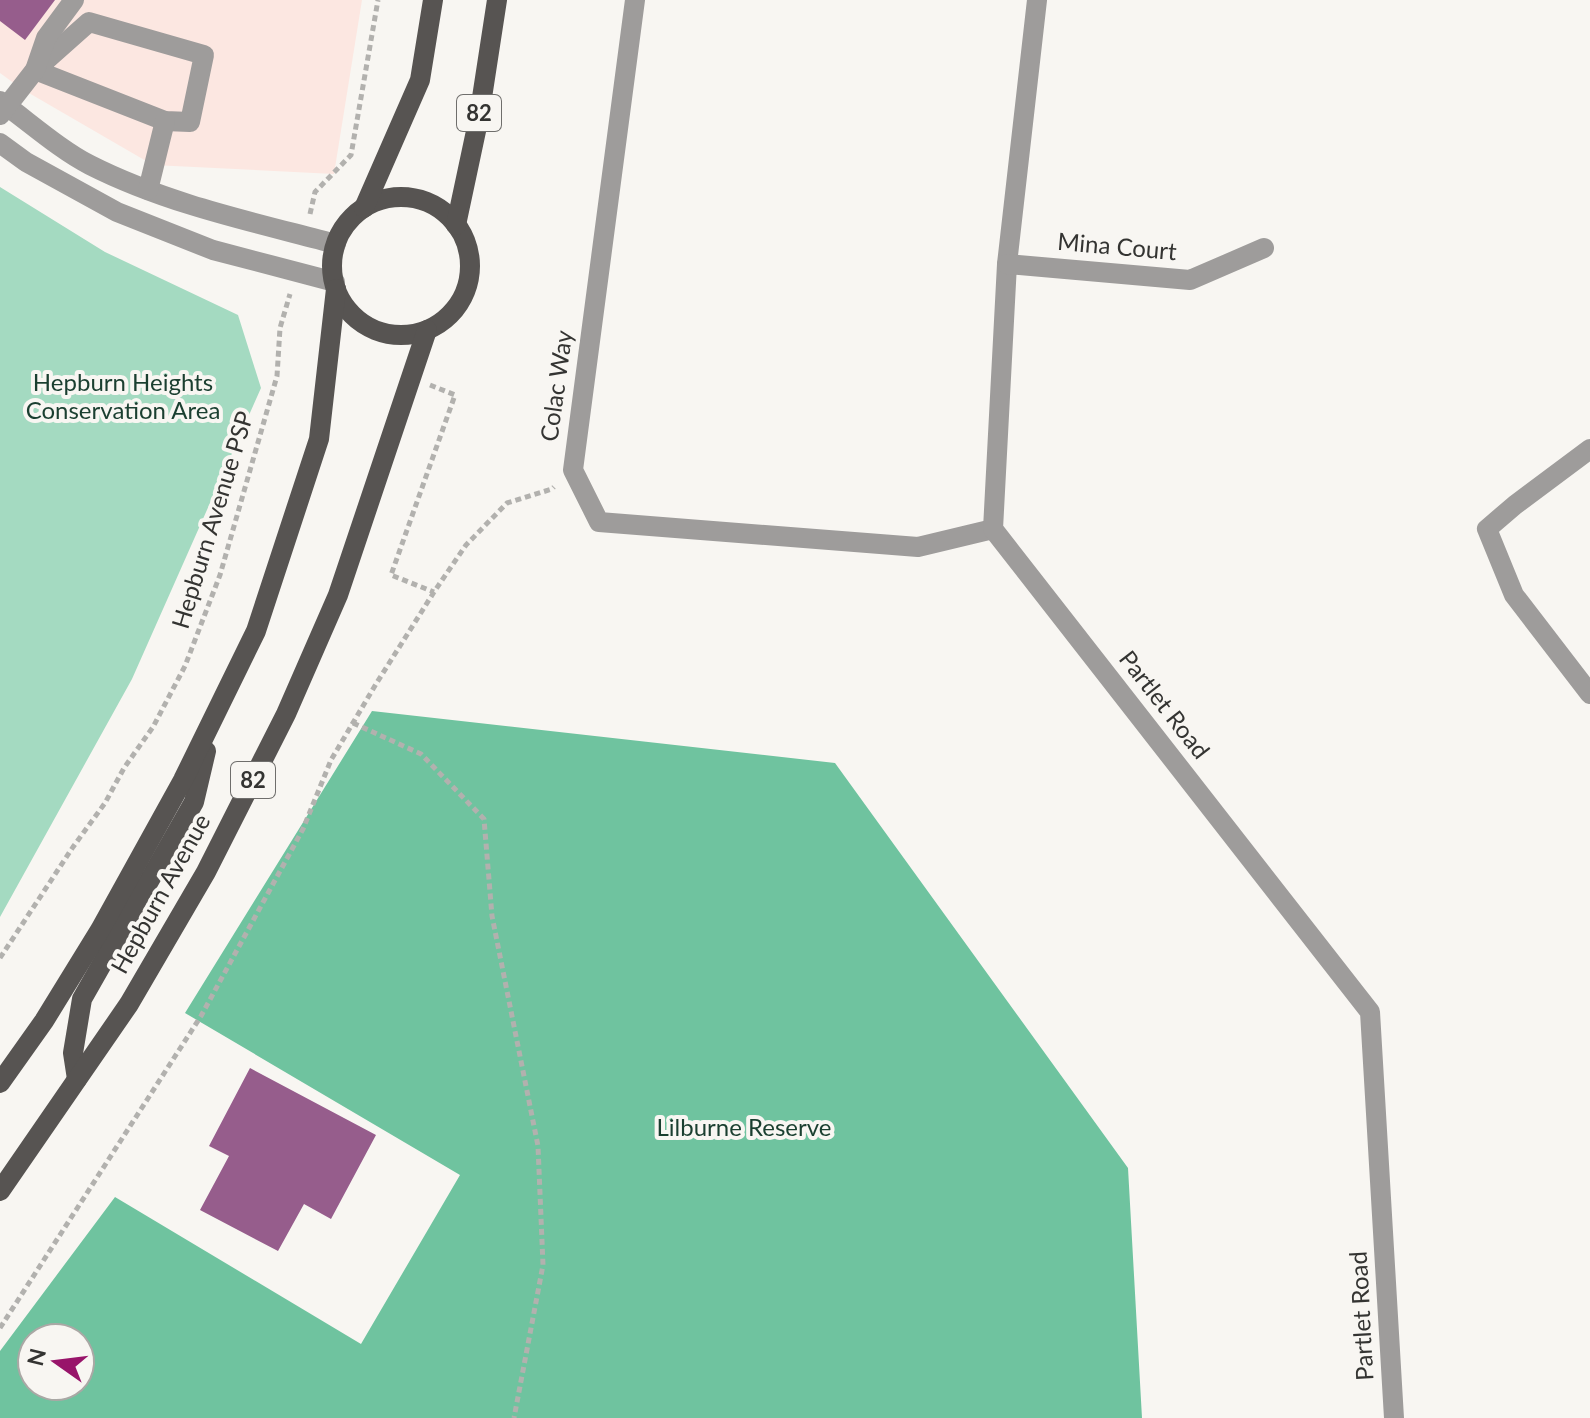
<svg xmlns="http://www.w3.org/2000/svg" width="1590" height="1418" font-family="Lato,sans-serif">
<rect width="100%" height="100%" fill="#f8f6f2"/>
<path fill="#fce7e1" d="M 0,0 L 362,0 L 334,174 L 153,165 L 22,89 L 0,73 Z"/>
<path fill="#a4dac1" d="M 0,187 L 105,252 L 238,315 L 261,388 L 132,679 L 0,917 Z"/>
<path fill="#6fc39f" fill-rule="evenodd" d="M 372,711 L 835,763 L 1128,1168 L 1142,1418 L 0,1418 L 0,1351 L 115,1197 L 361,1344 L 460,1175 L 185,1013 ZM 32,1338 L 80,1338 L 80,1386 L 32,1386 Z"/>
<g fill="#965d8c">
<path d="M 0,0 L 55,0 L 25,40 L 0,21 Z"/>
<path d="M 250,1068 L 376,1135 L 331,1219 L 304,1204 L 278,1251 L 200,1210 L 229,1156 L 209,1146 Z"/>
</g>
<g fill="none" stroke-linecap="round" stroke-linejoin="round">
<g stroke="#b2b1ae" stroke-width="5" stroke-dasharray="6 4" stroke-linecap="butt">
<path d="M 310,214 L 315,192 L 351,155 L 378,0"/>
<path d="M 430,385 L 455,395 L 391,575 L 434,592"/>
<path d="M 353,723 L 421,754 L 484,819 L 492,916 L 538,1146 L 543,1265 L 514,1418"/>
<path d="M 0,958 L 73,847 L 105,803 L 124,768 L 153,727 L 185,666 L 220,575 L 277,376 L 280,328 L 290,294"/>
<path d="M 0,1328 L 201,1016 L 303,829 L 331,760 L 376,684 L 434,592 L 466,545 L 507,503 L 552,489 L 554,487"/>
</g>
<g stroke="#9e9c9b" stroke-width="20">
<path d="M 635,0 L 573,470 L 599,522 L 918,547 L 993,529"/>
<path d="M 1037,0 L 1007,264 L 993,529 L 1370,1012 L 1394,1418"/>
<path d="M 89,22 L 204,55 L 190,122 L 165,121 L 35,70 Z"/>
<path d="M 0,101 C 28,121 59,149 90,165 C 167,204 253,222 336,244"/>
<path d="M 0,115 L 35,70 L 46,38 L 74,0"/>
<path d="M 0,143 L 26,162 L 117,212 L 213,250 L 335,282"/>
<path d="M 148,190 L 165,121"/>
<path d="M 1007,264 L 1190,280 L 1264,248"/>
<path d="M 1590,449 L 1515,505 L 1487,529 L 1514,595 L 1590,694"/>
</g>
<g stroke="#575452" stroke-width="20">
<circle cx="401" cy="266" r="69"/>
<path d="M 364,208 L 420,80 L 433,0"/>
<path d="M 456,225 L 479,117 L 497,0"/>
<path d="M 77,1079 L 73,1053 L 82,999 L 194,802 L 206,751"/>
<path d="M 0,1083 L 44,1021 L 100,930 L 183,780 L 256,631 L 319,439 L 336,289"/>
<path d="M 0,1191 L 129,1004 L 206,872 L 286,714 L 338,595 L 427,330"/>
</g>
</g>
<g text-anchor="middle" stroke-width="8" stroke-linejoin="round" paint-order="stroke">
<g fill="#f8f6f2" stroke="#6f6e6c" stroke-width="2">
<rect x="457" y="95" width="44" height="36" rx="6"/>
<rect x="231" y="762" width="44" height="36" rx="6"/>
</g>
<g font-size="22" font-weight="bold" fill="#343432">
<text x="479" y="121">82</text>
<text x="253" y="788">82</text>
</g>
<g font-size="24" fill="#343432" stroke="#f8f6f2">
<text transform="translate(1117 247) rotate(5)" y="8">Mina Court</text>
<text transform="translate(557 386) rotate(-82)" y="8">Colac Way</text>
<text transform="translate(213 520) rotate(-73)" y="8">Hepburn Avenue PSP</text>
<text transform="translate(1164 705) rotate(52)" y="8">Partlet Road</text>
<text transform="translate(161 894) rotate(-61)" y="8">Hepburn Avenue</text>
<text transform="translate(1362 1316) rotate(-93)" y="8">Partlet Road</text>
</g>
<g font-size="24" fill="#1a3f30" stroke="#f8f6f2">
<text x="123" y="391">Hepburn Heights<tspan x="123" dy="28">Conservation Area</tspan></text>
<text x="744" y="1136">Lilburne Reserve</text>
</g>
</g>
<g transform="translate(56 1362) rotate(284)"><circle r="38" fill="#f8f6f2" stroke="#aaa8a5" stroke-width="2"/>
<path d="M0-6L14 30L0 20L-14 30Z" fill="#98146a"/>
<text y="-12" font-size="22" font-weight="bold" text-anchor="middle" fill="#343432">N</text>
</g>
</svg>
